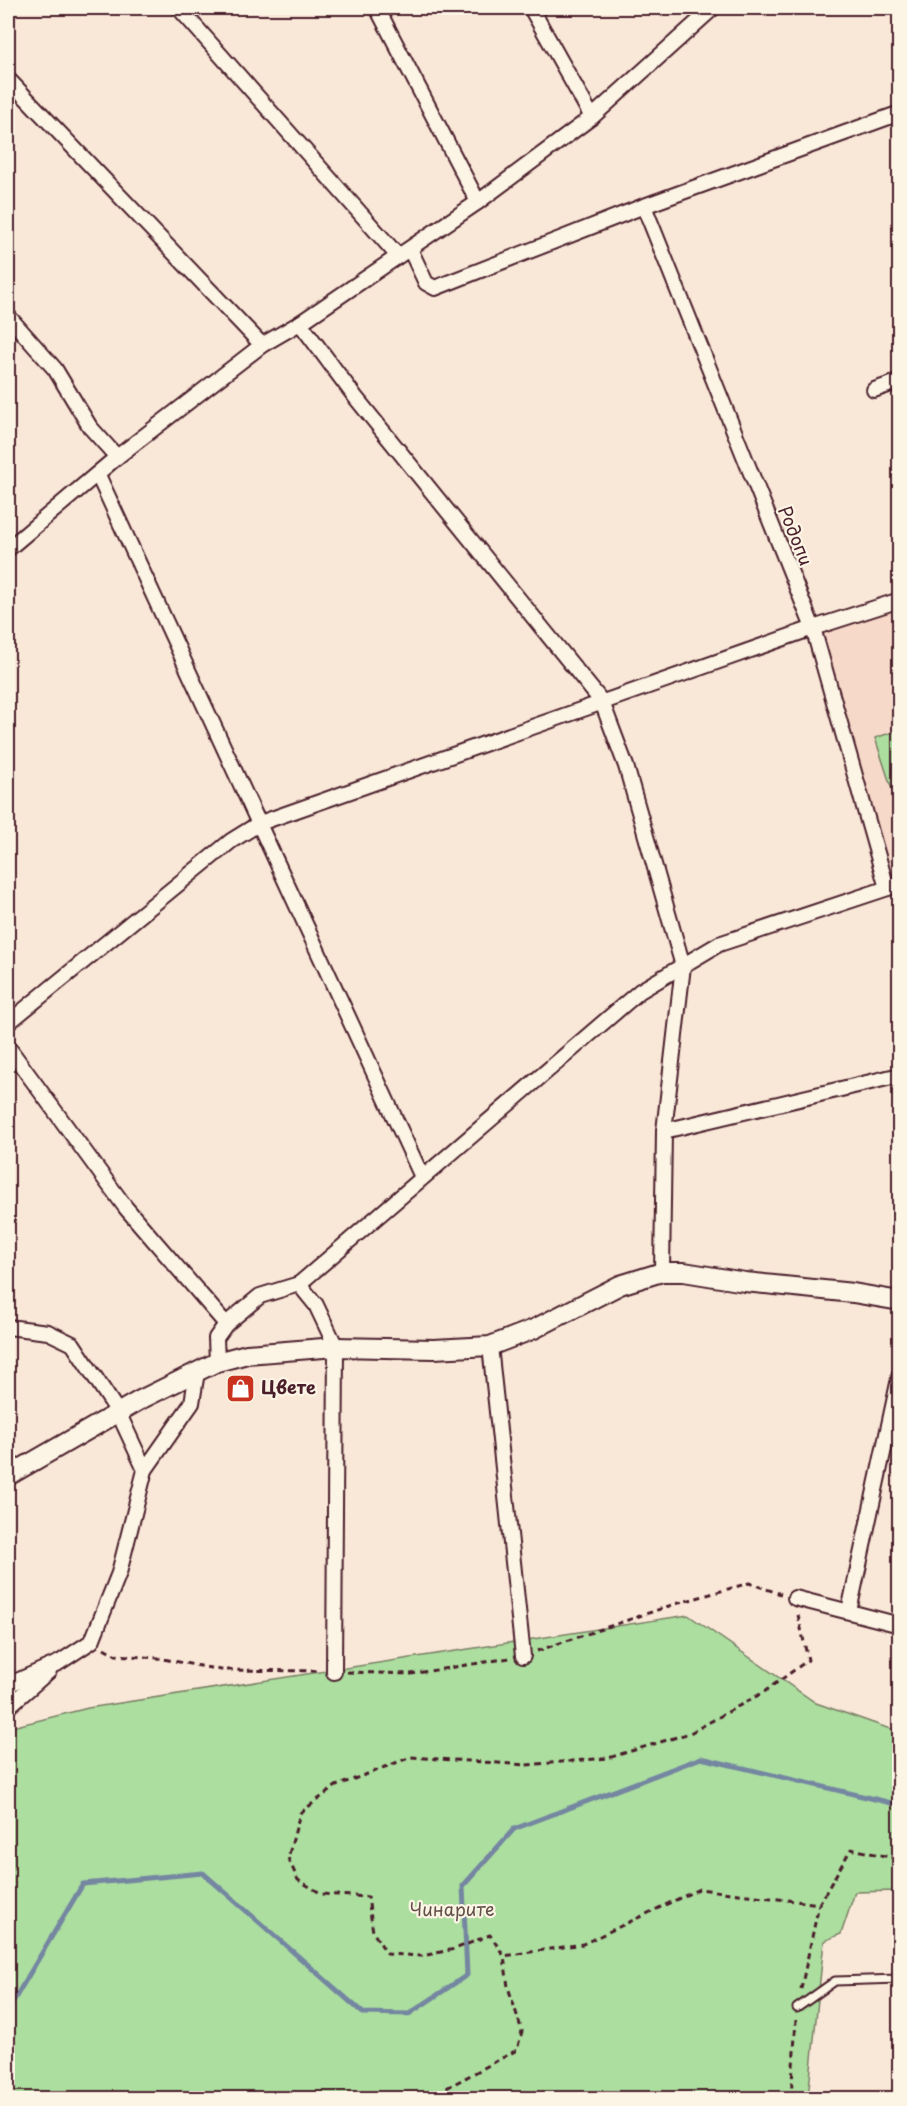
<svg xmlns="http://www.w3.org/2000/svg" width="907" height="2106" font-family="'Playpen Sans',sans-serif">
<rect width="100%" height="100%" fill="#f9e8d8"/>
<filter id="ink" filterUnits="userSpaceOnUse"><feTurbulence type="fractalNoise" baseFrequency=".0167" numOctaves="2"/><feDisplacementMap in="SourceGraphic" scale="12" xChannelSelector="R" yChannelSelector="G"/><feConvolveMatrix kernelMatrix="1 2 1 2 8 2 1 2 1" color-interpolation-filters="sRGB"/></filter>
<g filter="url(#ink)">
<path fill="#f6d9c9" d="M 899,600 L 900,884 L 887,888 L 813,628 Z"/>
<g fill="#abde9f" stroke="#7a7e65" stroke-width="1.5">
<path d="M 899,730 L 900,730 L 899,811 L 875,738 Z"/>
<path d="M 688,1615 L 816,1703 L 899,1732 L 899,1891 L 855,1892 L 841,1934 L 824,1941 L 808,2098 L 8,2098 L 8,1728 L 88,1708 Z"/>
</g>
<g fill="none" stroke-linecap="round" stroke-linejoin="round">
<path stroke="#7486a1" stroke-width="5" d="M 8,2010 L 83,1884 L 203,1873 L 363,2013 L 409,2014 L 467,1975 L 463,1886 L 514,1829 L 701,1758 L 900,1805"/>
<defs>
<path id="service" d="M 797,2008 L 835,1981 L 900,1979"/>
<g id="minor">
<path d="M 179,8 L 398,256"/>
<path d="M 377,8 L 478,202"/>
<path d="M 531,8 L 592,117"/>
<path d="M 8,79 L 262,345"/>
<path d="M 644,206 L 813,628 L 887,888"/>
<path d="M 410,249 L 426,283 L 435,288 L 644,206 L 900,113"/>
<path d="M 8,316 L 55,369 L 90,427 L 117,457"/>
<path d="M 300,323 L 356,398 L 602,702 L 626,766 L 683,966 L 664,1131 L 662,1272"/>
<path d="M 874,390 L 900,381"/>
<path d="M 98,475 L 422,1177"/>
<path d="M 8,549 L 117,457 L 262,345 L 300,323 L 478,202 L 592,117 L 713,8"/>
<path d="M 8,1023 L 231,841 L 260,823 L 813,628 L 900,600"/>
<path d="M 8,1047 L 126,1208 L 226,1324"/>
<path d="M 664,1131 L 900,1075"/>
<path d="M 299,1284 L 640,991 L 719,944 L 900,884"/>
<path d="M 8,1327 L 48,1332 L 73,1344 L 118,1412 L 145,1470 L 119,1573 L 92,1641 L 60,1662 L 8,1685"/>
<path d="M 490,1346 L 523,1656"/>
<path d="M 217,1362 L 216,1338 L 226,1324 L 260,1296 L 299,1284 L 316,1305 L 336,1347 L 334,1672"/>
<path d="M 145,1470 L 192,1403 L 197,1372"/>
<path d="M 795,1598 L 900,1625"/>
<path d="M 849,1611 L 900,1374"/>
<path d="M 8,1707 L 49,1671"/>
</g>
<path id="tertiary" d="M 8,1476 L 140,1400 L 217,1362 L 247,1354 L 336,1347 L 434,1349 L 490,1346 L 534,1329 L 620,1285 L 662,1272 L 684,1272 L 745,1282 L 853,1293 L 900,1301"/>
</defs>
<use href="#service" stroke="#4a1f2b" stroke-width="11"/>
<use href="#minor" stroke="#4a1f2b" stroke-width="18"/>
<use href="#tertiary" stroke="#4a1f2b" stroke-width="22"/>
<g stroke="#4a1f2b" stroke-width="3" stroke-dasharray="6 4.5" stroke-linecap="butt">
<path d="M 798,1615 L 808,1660 L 764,1692 L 690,1733 L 608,1758 L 526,1765 L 411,1757 L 336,1786 L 300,1813 L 288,1858 L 298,1880 L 322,1894 L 368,1897 L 373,1932 L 387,1954 L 422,1956 L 455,1949 L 490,1935 L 504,1956 L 583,1944 L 699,1889 L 819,1904 L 851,1849 L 900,1859"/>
<path d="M 899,1640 L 900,1650"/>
<path d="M 104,1648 L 116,1655 L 158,1658 L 221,1670 L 319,1671"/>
<path d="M 537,1651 L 672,1605 L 749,1583 L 781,1594"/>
<path d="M 347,1672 L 411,1674 L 510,1658"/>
<path d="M 801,1989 L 819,1904"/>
<path d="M 428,2098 L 517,2050 L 522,2031 L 508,1987 L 504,1956"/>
<path d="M 791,2098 L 796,2020"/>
</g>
<use href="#service" stroke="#fcf5e5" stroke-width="7"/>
<use href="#minor" stroke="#fcf5e5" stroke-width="14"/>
<use href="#tertiary" stroke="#fcf5e5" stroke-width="18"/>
</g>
</g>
<defs>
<symbol id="shop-square" viewBox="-11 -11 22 22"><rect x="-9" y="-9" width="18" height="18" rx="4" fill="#c8321e" stroke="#fcf5e5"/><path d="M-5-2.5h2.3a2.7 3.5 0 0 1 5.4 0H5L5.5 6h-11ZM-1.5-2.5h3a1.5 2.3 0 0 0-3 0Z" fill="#fff"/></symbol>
</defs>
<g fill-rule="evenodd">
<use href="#shop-square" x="224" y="1372" width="33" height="33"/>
</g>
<g text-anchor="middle" stroke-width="4.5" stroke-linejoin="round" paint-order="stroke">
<g font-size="18" fill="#4a1f2b" stroke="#fcf5e5">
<text transform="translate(795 536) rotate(68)" y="6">Родопи</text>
</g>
<g font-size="18" font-weight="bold" fill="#4a1f2b" stroke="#fcf5e5" text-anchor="start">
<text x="261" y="1394">Цвете</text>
</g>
<g font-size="18" fill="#624f48" stroke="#fcf5e5">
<text x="452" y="1916">Чинарите</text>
</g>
</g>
<rect width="907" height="2106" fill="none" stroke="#fcf5e5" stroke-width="30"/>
<rect x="15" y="15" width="877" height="2076" fill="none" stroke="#4a1f2b" stroke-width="2" filter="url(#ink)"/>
</svg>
